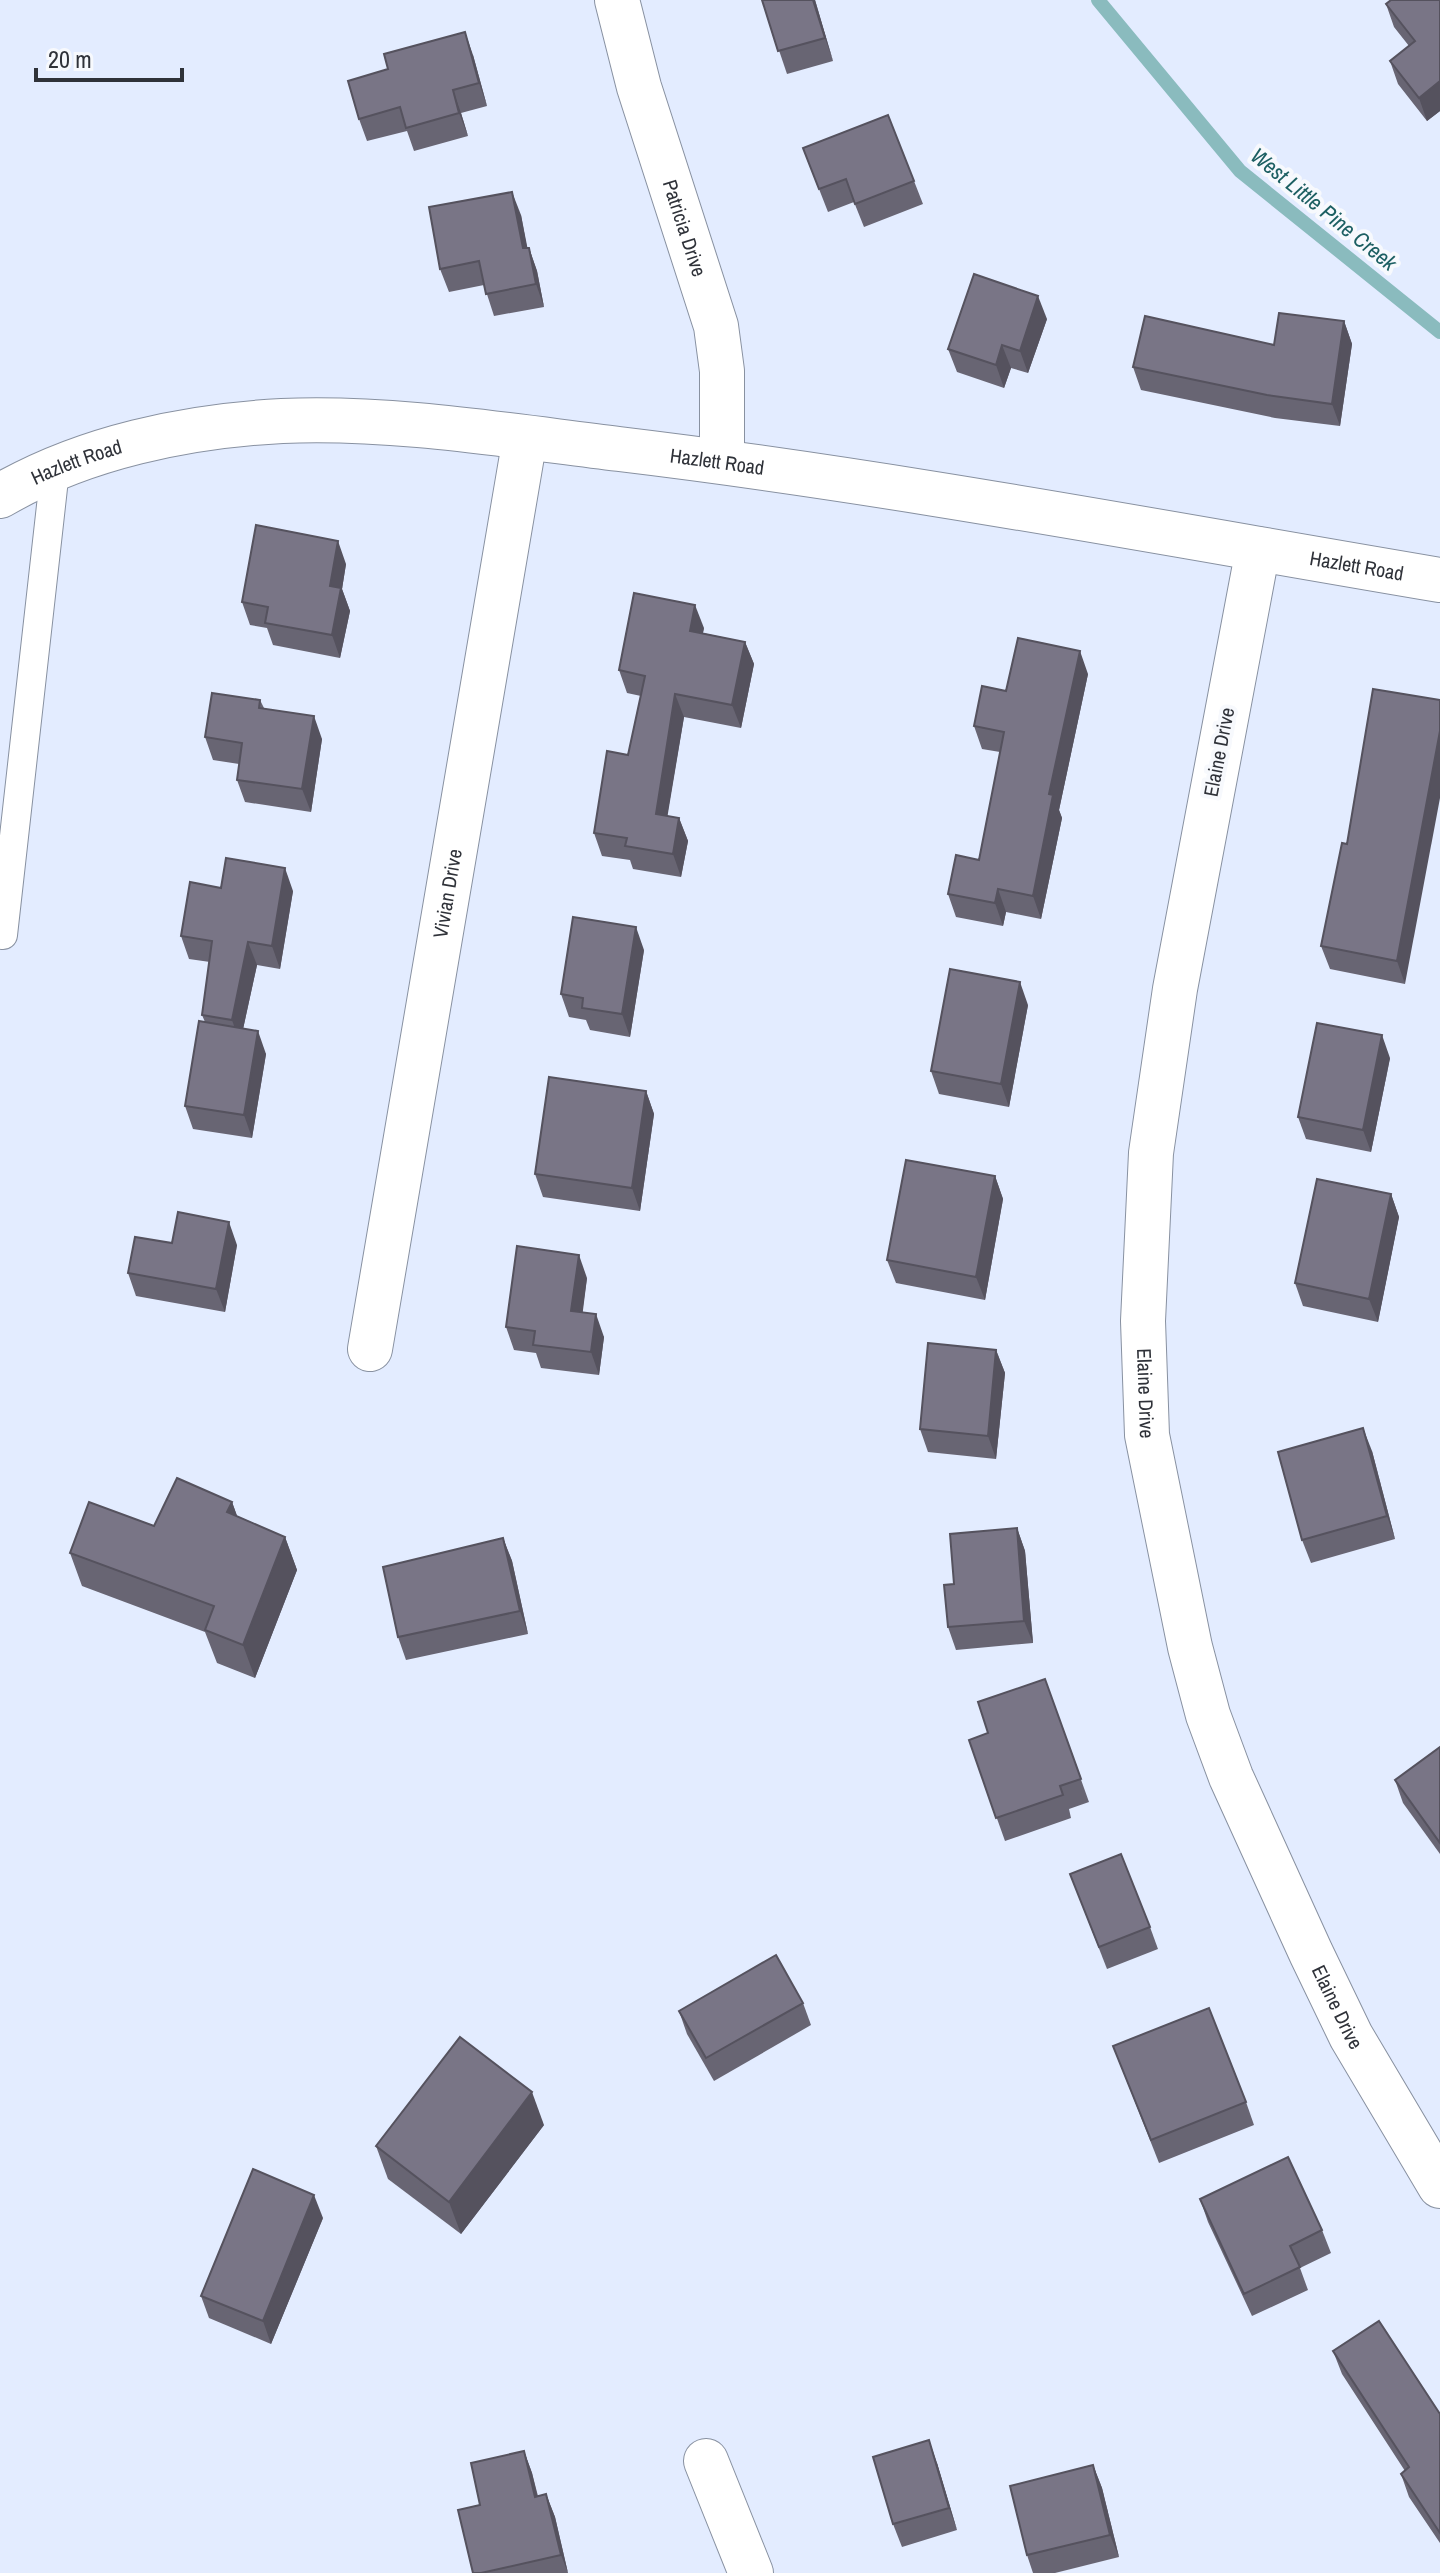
<svg xmlns="http://www.w3.org/2000/svg" width="1440" height="2573" font-family="'Archivo Narrow',sans-serif">
<rect width="100%" height="100%" fill="#e3ecff"/>
<g fill="none" stroke-linecap="round" stroke-linejoin="round">
<path stroke="#8abbbe" stroke-width="14" d="M 1098,0 L 1240,171 L 1440,332"/>
<defs>
<path id="service" d="M 3,935 L 55,470"/>
<g id="minor">
<path id="s1" d="M 617,0 L 639,87 L 716,326 L 722,371 L 722,461"/>
<path id="s2" d="M 1258,549 L 1175,989 L 1151,1153 L 1143,1321 L 1147,1435 L 1190,1647 L 1208,1715 L 1231,1777 L 1311,1953 L 1351,2036 L 1440,2186"/>
<path id="s3" d="M 370,1349 L 525,438"/>
<path d="M 706,2461 L 751,2573"/>
</g>
<g id="tertiary">
<path id="s4" d="M 0,496 C 84,447 187,426 282,421 C 390,416 511,436 619,449 C 894,482 1167,534 1440,580"/>
</g>
</defs>
<use href="#service" stroke="#8891a1" stroke-width="30"/>
<use href="#minor" stroke="#8891a1" stroke-width="46"/>
<use href="#tertiary" stroke="#8891a1" stroke-width="46"/>
<use href="#service" stroke="#fff" stroke-width="28"/>
<use href="#minor" stroke="#fff" stroke-width="44"/>
<use href="#tertiary" stroke="#fff" stroke-width="44"/>
</g>
<g fill="#686573">
<path d="M 762,0 L 815,0 L 833,61 L 787,74 Z"/>
<path d="M 1440,0 L 1440,111 L 1427,121 L 1398,84 L 1390,61 L 1409,46 L 1394,27 L 1386,4 Z"/>
<path d="M 473,55 L 487,106 L 461,113 L 468,136 L 414,151 L 407,131 L 367,141 L 359,119 Z"/>
<path d="M 803,148 L 914,181 L 923,204 L 864,227 L 854,202 L 828,212 Z"/>
<path d="M 521,215 L 527,248 L 529,248 L 537,271 L 544,307 L 494,316 L 484,285 L 449,292 L 440,269 Z"/>
<path d="M 1047,319 L 1028,373 L 1011,368 L 1004,388 L 957,372 L 948,349 Z"/>
<path d="M 1344,321 L 1352,344 L 1340,426 L 1275,418 L 1141,390 L 1133,367 L 1274,345 Z"/>
<path d="M 346,564 L 342,589 L 350,611 L 340,658 L 273,645 L 267,628 L 250,625 L 242,602 Z"/>
<path d="M 704,628 L 703,633 L 745,642 L 754,664 L 741,728 L 684,717 L 667,816 L 679,818 L 688,841 L 681,877 L 633,869 L 630,860 L 602,856 L 594,833 L 628,755 L 641,696 L 627,693 L 619,670 Z"/>
<path d="M 1088,674 L 1059,810 L 1062,818 L 1041,919 L 1006,912 L 1003,926 L 956,917 L 948,894 L 979,860 L 1000,752 L 982,749 L 974,726 L 1006,691 Z"/>
<path d="M 1373,689 L 1405,984 L 1330,969 L 1321,946 L 1347,844 Z"/>
<path d="M 260,700 L 264,708 L 322,739 L 311,812 L 245,802 L 237,780 L 239,764 L 213,760 L 205,737 Z"/>
<path d="M 221,888 L 293,891 L 280,969 L 257,965 L 243,1029 L 266,1054 L 252,1138 L 193,1129 L 185,1106 L 205,1022 L 202,1015 L 210,962 L 189,959 L 181,936 Z"/>
<path d="M 644,950 L 630,1037 L 590,1030 L 586,1020 L 569,1017 L 561,994 Z"/>
<path d="M 1028,1005 L 1009,1107 L 939,1094 L 931,1071 Z"/>
<path d="M 1390,1058 L 1371,1152 L 1306,1139 L 1298,1117 Z"/>
<path d="M 646,1091 L 654,1114 L 640,1211 L 543,1197 L 535,1174 Z"/>
<path d="M 995,1176 L 1003,1199 L 985,1300 L 896,1283 L 887,1260 Z"/>
<path d="M 1391,1194 L 1399,1217 L 1378,1322 L 1303,1306 L 1295,1283 Z"/>
<path d="M 237,1245 L 225,1312 L 136,1296 L 128,1273 Z"/>
<path d="M 587,1278 L 582,1313 L 604,1337 L 599,1375 L 541,1368 L 536,1353 L 514,1350 L 506,1327 Z"/>
<path d="M 996,1350 L 1005,1373 L 996,1459 L 928,1452 L 920,1429 Z"/>
<path d="M 1372,1451 L 1395,1539 L 1311,1563 L 1302,1540 Z"/>
<path d="M 232,1502 L 237,1516 L 285,1537 L 297,1570 L 255,1678 L 217,1663 L 205,1632 L 82,1586 L 70,1553 Z"/>
<path d="M 1017,1528 L 1025,1551 L 1033,1643 L 956,1650 L 948,1627 L 954,1584 Z"/>
<path d="M 503,1538 L 512,1561 L 528,1634 L 406,1660 L 398,1637 Z"/>
<path d="M 1045,1679 L 1089,1802 L 1069,1809 L 1071,1818 L 1005,1841 L 969,1740 L 988,1733 Z"/>
<path d="M 1440,1747 L 1440,1854 L 1403,1803 L 1395,1780 Z"/>
<path d="M 1070,1874 L 1150,1927 L 1158,1949 L 1107,1969 Z"/>
<path d="M 803,2003 L 811,2025 L 714,2081 L 687,2034 L 679,2011 Z"/>
<path d="M 1113,2046 L 1246,2102 L 1254,2125 L 1159,2163 Z"/>
<path d="M 544,2125 L 461,2234 L 388,2179 L 376,2146 Z"/>
<path d="M 1200,2199 L 1322,2230 L 1331,2253 L 1300,2268 L 1308,2290 L 1252,2316 L 1208,2222 Z"/>
<path d="M 323,2218 L 271,2344 L 209,2318 L 201,2296 Z"/>
<path d="M 1333,2351 L 1440,2414 L 1440,2543 L 1409,2497 L 1401,2474 L 1405,2471 L 1342,2374 Z"/>
<path d="M 524,2451 L 532,2473 L 538,2496 L 546,2494 L 555,2517 L 568,2573 L 473,2573 L 480,2505 Z"/>
<path d="M 937,2463 L 957,2530 L 902,2547 L 893,2524 Z"/>
<path d="M 1093,2465 L 1102,2488 L 1119,2557 L 1055,2573 L 1033,2573 L 1027,2555 Z"/>
</g>
<g fill="#55525e">
<path d="M 813,0 L 815,0 L 833,61 L 825,38 Z"/>
<path d="M 465,32 L 473,55 L 487,106 L 479,83 Z"/>
<path d="M 1440,81 L 1440,111 L 1427,121 L 1419,98 Z"/>
<path d="M 453,90 L 461,113 L 468,136 L 459,113 Z"/>
<path d="M 512,192 L 521,215 L 532,271 L 523,248 Z"/>
<path d="M 529,248 L 537,271 L 544,307 L 536,284 Z"/>
<path d="M 1038,296 L 1047,319 L 1028,373 L 1020,351 Z"/>
<path d="M 1344,321 L 1352,344 L 1340,426 L 1332,404 Z"/>
<path d="M 1002,345 L 1011,368 L 1004,388 L 996,365 Z"/>
<path d="M 338,541 L 346,564 L 342,589 L 350,611 L 340,658 L 332,635 L 330,586 Z"/>
<path d="M 695,605 L 704,628 L 698,653 L 690,631 Z"/>
<path d="M 745,642 L 754,664 L 741,728 L 732,705 Z"/>
<path d="M 1080,651 L 1088,674 L 1059,810 L 1062,818 L 1041,919 L 1033,896 L 1049,794 Z"/>
<path d="M 675,694 L 684,717 L 664,837 L 656,814 Z"/>
<path d="M 314,716 L 322,739 L 311,812 L 302,789 Z"/>
<path d="M 1440,731 L 1440,798 L 1405,984 L 1397,961 Z"/>
<path d="M 679,818 L 688,841 L 681,877 L 673,854 Z"/>
<path d="M 285,868 L 293,891 L 280,969 L 272,946 Z"/>
<path d="M 998,889 L 1006,912 L 1003,926 L 995,903 Z"/>
<path d="M 636,927 L 644,950 L 630,1037 L 622,1014 Z"/>
<path d="M 248,942 L 257,965 L 240,1043 L 232,1020 Z"/>
<path d="M 1020,982 L 1028,1005 L 1009,1107 L 1001,1084 Z"/>
<path d="M 258,1031 L 266,1054 L 252,1138 L 244,1115 Z"/>
<path d="M 1382,1035 L 1390,1058 L 1371,1152 L 1363,1130 Z"/>
<path d="M 646,1091 L 654,1114 L 640,1211 L 632,1188 Z"/>
<path d="M 995,1176 L 1003,1199 L 985,1300 L 976,1277 Z"/>
<path d="M 1391,1194 L 1399,1217 L 1378,1322 L 1369,1299 Z"/>
<path d="M 229,1222 L 237,1245 L 225,1312 L 216,1289 Z"/>
<path d="M 579,1255 L 587,1278 L 580,1334 L 571,1311 Z"/>
<path d="M 596,1314 L 604,1337 L 599,1375 L 591,1352 Z"/>
<path d="M 996,1350 L 1005,1373 L 996,1459 L 988,1436 Z"/>
<path d="M 1363,1428 L 1372,1451 L 1395,1539 L 1387,1516 Z"/>
<path d="M 232,1502 L 244,1535 L 227,1512 Z"/>
<path d="M 1017,1528 L 1025,1551 L 1033,1643 L 1024,1621 Z"/>
<path d="M 285,1537 L 297,1570 L 255,1678 L 243,1645 Z"/>
<path d="M 503,1538 L 512,1561 L 528,1634 L 520,1611 Z"/>
<path d="M 532,2092 L 544,2125 L 461,2234 L 449,2202 Z"/>
<path d="M 314,2195 L 323,2218 L 271,2344 L 263,2321 Z"/>
<path d="M 929,2440 L 937,2463 L 957,2530 L 949,2508 Z"/>
<path d="M 524,2451 L 532,2473 L 543,2520 L 535,2497 Z"/>
<path d="M 1093,2465 L 1102,2488 L 1119,2557 L 1110,2535 Z"/>
<path d="M 546,2494 L 555,2517 L 568,2573 L 561,2555 Z"/>
</g>
<g fill="#797586" stroke="#55525e" stroke-width="2">
<path d="M 762,0 L 813,0 L 825,38 L 778,51 Z"/>
<path d="M 1391,0 L 1440,0 L 1440,81 L 1419,98 L 1390,61 L 1415,41 L 1386,4 Z"/>
<path d="M 465,32 L 479,83 L 453,90 L 459,113 L 406,128 L 400,107 L 359,119 L 348,81 L 388,69 L 384,54 Z"/>
<path d="M 888,115 L 914,181 L 855,204 L 846,179 L 819,189 L 803,148 Z"/>
<path d="M 512,192 L 523,248 L 529,248 L 536,284 L 486,294 L 479,261 L 440,269 L 429,207 Z"/>
<path d="M 974,274 L 1038,296 L 1020,351 L 1002,345 L 996,365 L 948,349 Z"/>
<path d="M 1279,313 L 1344,321 L 1332,404 L 1267,395 L 1133,367 L 1145,316 L 1274,345 Z"/>
<path d="M 256,525 L 338,541 L 330,586 L 341,588 L 332,635 L 265,623 L 268,607 L 242,602 Z"/>
<path d="M 634,593 L 695,605 L 690,631 L 745,642 L 732,705 L 675,694 L 656,814 L 679,818 L 673,854 L 625,846 L 627,838 L 594,833 L 607,751 L 628,755 L 645,676 L 619,670 Z"/>
<path d="M 1018,638 L 1080,651 L 1049,794 L 1053,795 L 1033,896 L 998,889 L 995,903 L 948,894 L 956,855 L 979,860 L 1004,732 L 974,726 L 982,686 L 1006,691 Z"/>
<path d="M 1373,689 L 1440,700 L 1440,731 L 1397,961 L 1321,946 L 1342,843 L 1347,844 Z"/>
<path d="M 212,693 L 260,700 L 259,708 L 314,716 L 302,789 L 237,780 L 242,743 L 205,737 Z"/>
<path d="M 226,858 L 285,868 L 272,946 L 248,942 L 232,1020 L 202,1015 L 212,941 L 181,936 L 190,882 L 221,888 Z"/>
<path d="M 573,917 L 636,927 L 622,1014 L 582,1008 L 583,998 L 561,994 Z"/>
<path d="M 950,969 L 1020,982 L 1001,1084 L 931,1071 Z"/>
<path d="M 199,1021 L 258,1031 L 244,1115 L 185,1106 Z"/>
<path d="M 1317,1023 L 1382,1035 L 1363,1130 L 1298,1117 Z"/>
<path d="M 549,1077 L 646,1091 L 632,1188 L 535,1174 Z"/>
<path d="M 906,1160 L 995,1176 L 976,1277 L 887,1260 Z"/>
<path d="M 1317,1179 L 1391,1194 L 1369,1299 L 1295,1283 Z"/>
<path d="M 178,1212 L 229,1222 L 216,1289 L 128,1273 L 135,1237 L 172,1243 Z"/>
<path d="M 517,1246 L 579,1255 L 571,1311 L 596,1314 L 591,1352 L 533,1345 L 535,1331 L 506,1327 Z"/>
<path d="M 928,1343 L 996,1350 L 988,1436 L 920,1429 Z"/>
<path d="M 1363,1428 L 1387,1516 L 1302,1540 L 1278,1452 Z"/>
<path d="M 177,1478 L 232,1502 L 227,1512 L 285,1537 L 243,1645 L 205,1630 L 214,1606 L 70,1553 L 89,1502 L 154,1526 Z"/>
<path d="M 1017,1528 L 1024,1621 L 948,1627 L 944,1585 L 954,1584 L 950,1534 Z"/>
<path d="M 503,1538 L 520,1611 L 398,1637 L 383,1567 Z"/>
<path d="M 1045,1679 L 1081,1779 L 1060,1786 L 1063,1795 L 996,1818 L 969,1740 L 988,1733 L 978,1702 Z"/>
<path d="M 1440,1747 L 1440,1843 L 1395,1780 Z"/>
<path d="M 1121,1854 L 1150,1927 L 1099,1947 L 1070,1874 Z"/>
<path d="M 776,1955 L 803,2003 L 706,2058 L 679,2011 Z"/>
<path d="M 1209,2008 L 1246,2102 L 1151,2140 L 1113,2046 Z"/>
<path d="M 460,2037 L 532,2092 L 449,2202 L 376,2146 Z"/>
<path d="M 1288,2157 L 1322,2230 L 1290,2246 L 1300,2267 L 1244,2294 L 1200,2199 Z"/>
<path d="M 253,2169 L 314,2195 L 263,2321 L 201,2296 Z"/>
<path d="M 1379,2321 L 1440,2414 L 1440,2533 L 1401,2474 L 1409,2467 L 1333,2351 Z"/>
<path d="M 929,2440 L 949,2508 L 893,2524 L 873,2457 Z"/>
<path d="M 524,2451 L 535,2497 L 546,2494 L 561,2555 L 481,2573 L 473,2573 L 458,2510 L 480,2505 L 471,2463 Z"/>
<path d="M 1093,2465 L 1110,2535 L 1027,2555 L 1010,2486 Z"/>
</g>
<g text-anchor="middle" stroke-width="8" stroke-linejoin="round" paint-order="stroke">
<g font-size="20" fill="#2f3239" stroke="#f7f9fd">
<text dy="7" stroke="none"><textPath href="#s1" startOffset="238">Patricia Drive</textPath></text>
<text dy="7" stroke="none"><textPath href="#s4" startOffset="732">Hazlett Road</textPath></text>
<text dy="7" stroke="none"><textPath href="#s4" startOffset="84">Hazlett Road</textPath></text>
<text dy="7" stroke="none"><textPath href="#s4" startOffset="1380">Hazlett Road</textPath></text>
<text transform="translate(1219 752) rotate(-79)" y="7">Elaine Drive</text>
<text dy="7" stroke="none"><textPath href="#s3" startOffset="462">Vivian Drive</textPath></text>
<text dy="7" stroke="none"><textPath href="#s2" startOffset="854">Elaine Drive</textPath></text>
<text dy="7" stroke="none"><textPath href="#s2" startOffset="1502">Elaine Drive</textPath></text>
</g>
<g font-size="22" font-style="italic" fill="#1c5f62" stroke="#f7f9fd">
<text transform="translate(1324 209) rotate(39)" y="8">West Little Pine Creek</text>
</g>
</g>
<path d="M36 68v12h146v-12" fill="none" stroke="#2f3239" stroke-width="4"/>
<text x="48" y="68" font-size="24" fill="#2f3239" stroke="#f7f9fd" stroke-width="6" paint-order="stroke">20 m</text>
</svg>
